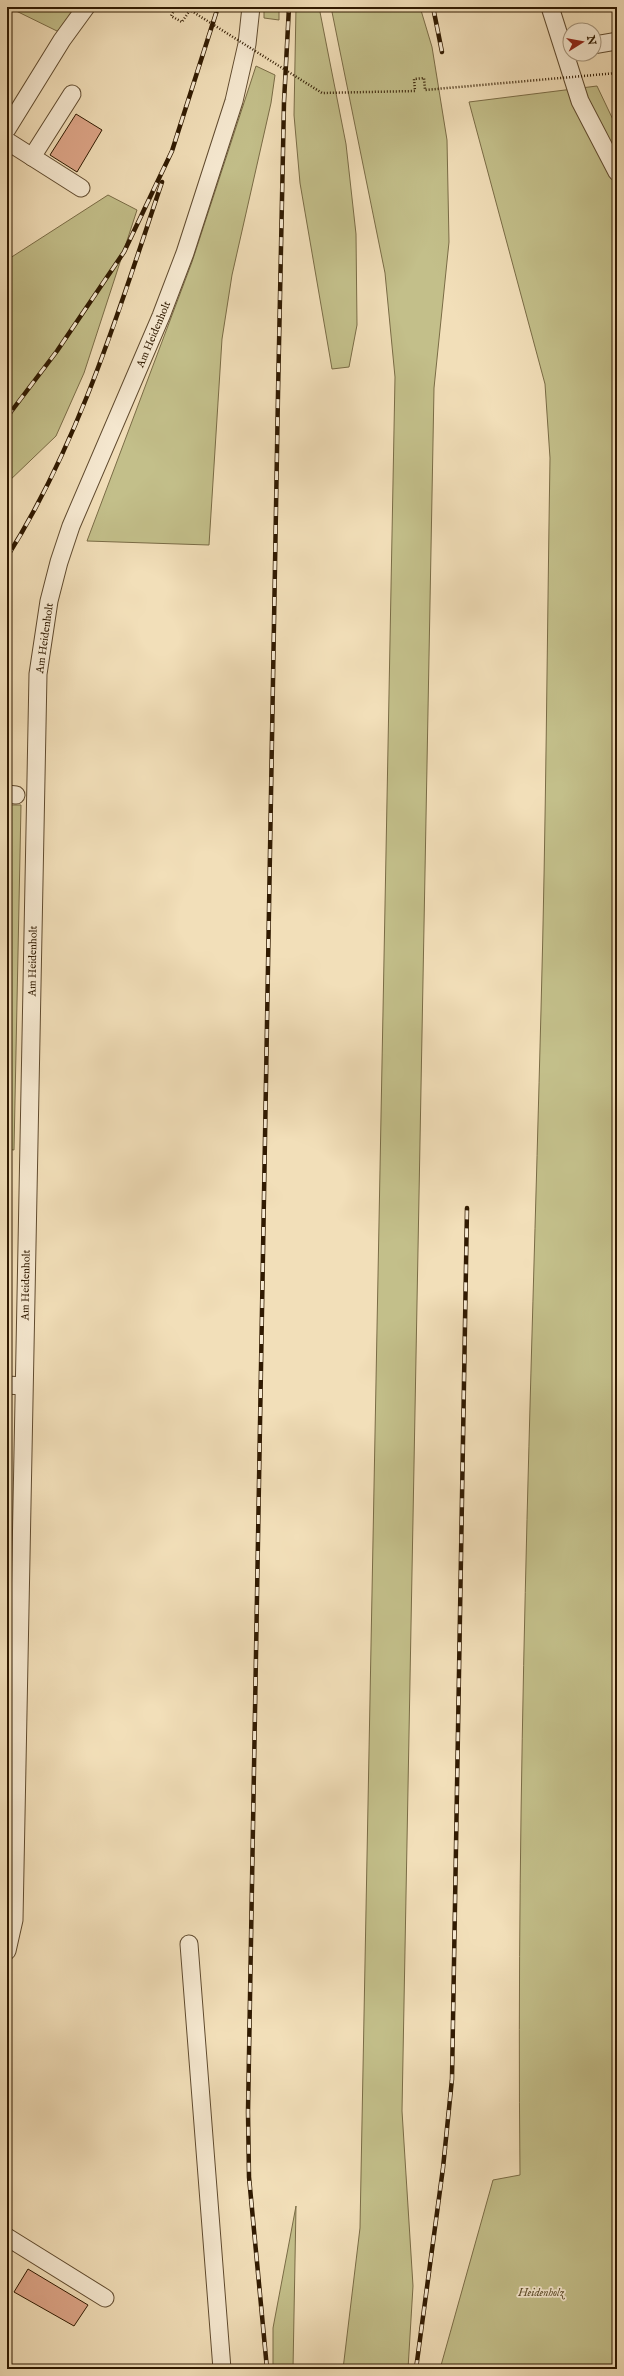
<svg xmlns="http://www.w3.org/2000/svg" width="624" height="2376" font-family="'IM FELL English',serif">
<rect width="100%" height="100%" fill="#f2dfb9"/>
<filter id="stains"><feTurbulence type="fractalNoise" baseFrequency=".005" numOctaves="4"/><feColorMatrix values="0 0 0 0 .2 0 0 0 0 .09 0 0 0 0 .02 0 0 0 .5 -.17"/></filter>
<radialGradient id="worn" r=".72"><stop offset=".6" stop-color="#630" stop-opacity="0"/><stop offset="1" stop-color="#630" stop-opacity=".3"/></radialGradient>
<g fill="#c3bf8a" stroke="#7a6c46">
<path d="M 8,7 L 76,7 L 59,32 Z"/>
<path d="M 264,7 L 279,7 L 279,20 L 264,18 Z"/>
<path d="M 296,7 L 319,7 L 346,144 L 356,234 L 357,325 L 349,367 L 332,369 L 300,183 L 294,115 Z"/>
<path d="M 331,7 L 420,7 L 432,47 L 447,140 L 449,242 L 434,388 L 402,2111 L 413,2286 L 408,2369 L 343,2369 L 360,2228 L 395,377 L 385,273 Z"/>
<path d="M 256,66 L 275,75 L 271,103 L 232,275 L 222,339 L 209,545 L 87,541 L 192,262 Z"/>
<path d="M 597,86 L 617,128 L 617,2369 L 440,2369 L 493,2180 L 520,2175 C 516,1787 531,1398 541,1010 C 546,826 547,642 550,458 L 545,384 L 469,102 Z"/>
<path d="M 108,195 L 137,210 L 84,373 L 56,436 L 7,483 L 7,260 Z"/>
<path d="M 7,805 L 21,805 L 14,1150 L 7,1149 Z"/>
<path d="M 296,2206 L 293,2369 L 273,2369 L 273,2328 Z"/>
</g>
<g fill="#dea689" stroke="#301a01">
<path d="M 76,114 L 102,130 L 77,172 L 50,155 Z"/>
<path d="M 28,2269 L 88,2305 L 74,2326 L 14,2292 Z"/>
</g>
<g fill="none" stroke-linecap="round" stroke-linejoin="round">
<defs>
<g id="minor">
<path d="M 550,7 L 580,101 L 617,172"/>
<path d="M 594,45 L 617,41"/>
<path d="M 7,129 L 62,40 L 86,7"/>
<path d="M 7,141 L 81,188"/>
<path d="M 32,157 L 72,94"/>
<path d="M 7,794 L 16,795"/>
<path d="M 7,1385 L 23,1386"/>
<path d="M 189,1944 L 222,2369"/>
<path d="M 7,1951 L 14,1920 L 38,674 L 49,601 L 59,562 L 71,526 L 161,316 L 185,253 L 234,101 L 247,44 L 251,7"/>
<path d="M 7,2237 L 105,2298"/>
</g>
</defs>
<use href="#minor" stroke="#604b2f" stroke-width="19"/>
<use href="#minor" stroke="#f7ead2" stroke-width="17"/>
<defs>
<g id="rail">
<path d="M 433,7 L 442,52"/>
<path d="M 7,417 L 57,351 L 124,252 L 172,151 L 218,7"/>
<path d="M 7,557 C 80,441 119,310 162,182"/>
<path d="M 267,2369 L 249,2177 L 248,2112 L 278,394 L 284,102 L 289,7"/>
<path d="M 416,2369 L 443,2168 L 452,2079 L 467,1208"/>
</g>
</defs>
<use href="#rail" stroke="#301a01" stroke-width="4.5"/>
<use href="#rail" stroke="#f7ead2" stroke-width="3" stroke-dasharray="9" stroke-linecap="butt"/>
<path stroke="#301a01" stroke-width="2.5" stroke-dasharray="1 2" stroke-linecap="butt" d="M 176,7 L 171,16 L 182,22 L 190,10 L 322,93 L 415,91 L 414,79 L 424,78 L 425,90 L 617,73"/>
</g>
<g text-anchor="middle" stroke-width="3.5" stroke-linejoin="round" paint-order="stroke">
<g font-size="11" fill="#301a01" stroke="#f7ead2">
<text transform="translate(153 334) rotate(-67)" y="4">Am Heidenholt</text>
<text transform="translate(44 638) rotate(-82)" y="4">Am Heidenholt</text>
<text transform="translate(32 961) rotate(-89)" y="4">Am Heidenholt</text>
<text transform="translate(25 1285) rotate(-89)" y="4">Am Heidenholt</text>
</g>
<g font-size="11" font-style="italic" fill="#5c4c2a" stroke="#f7ead2">
<text x="541" y="2296">Heidenholz</text>
</g>
</g>
<rect width="624" height="2376" fill="none" stroke="#f2dfb9" stroke-width="24"/>
<rect x="8" y="8" width="608" height="2360" fill="none" stroke="#301a01" stroke-width="2"/>
<rect x="12" y="12" width="600" height="2352" fill="none" stroke="#301a01"/>
<g transform="translate(582 42) rotate(79)"><circle r="19" fill="#f7ead2" stroke="#a7977e"/>
<path d="M0-3L7 15L0 10L-7 15Z" fill="#8f2418"/>
<text y="-6" font-size="11" font-weight="bold" text-anchor="middle" fill="#301a01">N</text>
</g>
<rect width="100%" height="100%" filter="url(#stains)"/>
<rect width="100%" height="100%" fill="url(#worn)"/>
</svg>
